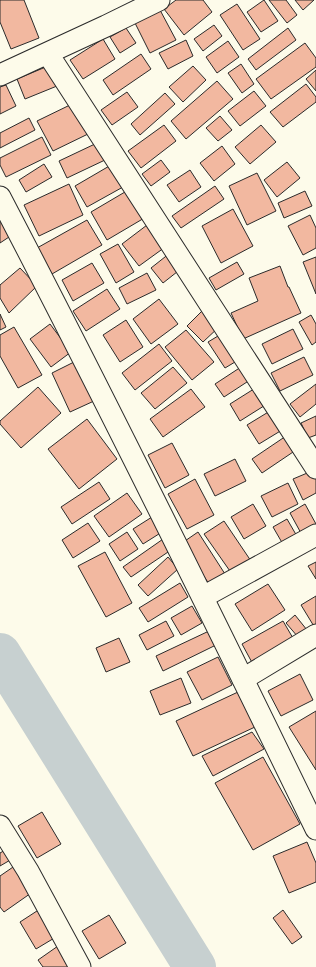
<svg xmlns="http://www.w3.org/2000/svg" width="316" height="967" font-family="Roboto,sans-serif">
<rect width="100%" height="100%" fill="#fdfbea"/>
<g fill="none" stroke-linecap="round" stroke-linejoin="round">
<path stroke="#c7d0d0" stroke-width="42" d="M 0,654 L 195,967"/>
</g>
<g fill="#f2b8a0" stroke="#2b2b2b">
<path d="M 0,0 L 24,0 L 39,38 L 11,49 L 0,22 Z"/>
<path d="M 176,0 L 203,0 L 212,12 L 184,35 L 164,9 Z"/>
<path d="M 264,0 L 278,21 L 261,32 L 247,12 Z"/>
<path d="M 269,0 L 286,0 L 297,15 L 287,23 Z"/>
<path d="M 295,0 L 314,0 L 303,10 Z"/>
<path d="M 237,4 L 260,39 L 243,50 L 220,15 Z"/>
<path d="M 160,10 L 176,40 L 150,53 L 135,23 Z"/>
<path d="M 214,25 L 222,36 L 203,51 L 194,39 Z"/>
<path d="M 126,28 L 136,43 L 120,53 L 110,37 Z"/>
<path d="M 288,28 L 296,40 L 256,70 L 248,59 Z"/>
<path d="M 103,39 L 115,59 L 83,79 L 70,60 Z"/>
<path d="M 186,40 L 193,56 L 168,69 L 159,53 Z"/>
<path d="M 228,41 L 239,57 L 217,73 L 206,57 Z"/>
<path d="M 305,43 L 316,58 L 316,67 L 271,99 L 256,79 Z"/>
<path d="M 141,54 L 151,69 L 113,95 L 103,80 Z"/>
<path d="M 241,64 L 254,84 L 242,93 L 228,73 Z"/>
<path d="M 48,66 L 57,86 L 25,99 L 17,79 Z"/>
<path d="M 193,66 L 206,80 L 183,102 L 169,87 Z"/>
<path d="M 316,70 L 316,91 L 306,79 Z"/>
<path d="M 217,81 L 233,99 L 186,139 L 171,121 Z"/>
<path d="M 306,84 L 316,97 L 316,102 L 283,127 L 270,112 Z"/>
<path d="M 6,85 L 16,106 L 0,114 L 0,87 Z"/>
<path d="M 254,91 L 266,106 L 240,126 L 228,111 Z"/>
<path d="M 127,92 L 138,107 L 112,125 L 101,110 Z"/>
<path d="M 165,93 L 175,104 L 140,135 L 131,124 Z"/>
<path d="M 72,104 L 88,134 L 53,151 L 37,121 Z"/>
<path d="M 220,116 L 232,130 L 218,141 L 206,128 Z"/>
<path d="M 29,118 L 35,130 L 0,148 L 0,133 Z"/>
<path d="M 164,125 L 176,141 L 141,168 L 128,151 Z"/>
<path d="M 261,125 L 276,142 L 250,164 L 235,147 Z"/>
<path d="M 42,137 L 51,155 L 6,177 L 0,165 L 0,158 Z"/>
<path d="M 97,143 L 105,160 L 67,178 L 59,161 Z"/>
<path d="M 222,146 L 235,164 L 214,181 L 200,163 Z"/>
<path d="M 161,160 L 170,172 L 151,186 L 142,174 Z"/>
<path d="M 287,162 L 300,178 L 277,197 L 264,180 Z"/>
<path d="M 44,164 L 52,177 L 26,192 L 19,180 Z"/>
<path d="M 111,165 L 123,187 L 87,207 L 75,186 Z"/>
<path d="M 190,170 L 201,187 L 179,202 L 167,185 Z"/>
<path d="M 257,173 L 276,211 L 247,225 L 229,186 Z"/>
<path d="M 69,184 L 83,215 L 39,236 L 24,205 Z"/>
<path d="M 215,186 L 224,199 L 181,228 L 172,216 Z"/>
<path d="M 130,189 L 146,217 L 107,240 L 91,212 Z"/>
<path d="M 305,191 L 312,206 L 284,218 L 278,203 Z"/>
<path d="M 233,209 L 253,246 L 221,263 L 202,226 Z"/>
<path d="M 310,215 L 316,228 L 316,248 L 303,255 L 288,226 Z"/>
<path d="M 0,218 L 12,235 L 0,243 Z"/>
<path d="M 87,220 L 102,245 L 52,274 L 37,248 Z"/>
<path d="M 151,222 L 168,245 L 139,266 L 122,244 Z"/>
<path d="M 118,244 L 134,272 L 116,283 L 100,254 Z"/>
<path d="M 170,253 L 182,268 L 163,283 L 151,268 Z"/>
<path d="M 316,257 L 316,294 L 303,262 Z"/>
<path d="M 237,262 L 244,274 L 216,290 L 209,278 Z"/>
<path d="M 92,263 L 104,283 L 73,301 L 62,280 Z"/>
<path d="M 280,266 L 288,287 L 289,287 L 301,313 L 243,339 L 231,313 L 258,301 L 249,278 Z"/>
<path d="M 20,268 L 37,286 L 9,313 L 0,298 L 0,285 Z"/>
<path d="M 147,273 L 156,290 L 127,304 L 119,288 Z"/>
<path d="M 107,289 L 120,309 L 86,331 L 73,311 Z"/>
<path d="M 159,299 L 178,324 L 151,344 L 133,319 Z"/>
<path d="M 204,309 L 220,326 L 203,342 L 187,326 Z"/>
<path d="M 0,314 L 6,327 L 0,330 Z"/>
<path d="M 311,315 L 316,324 L 316,342 L 312,345 L 299,322 Z"/>
<path d="M 126,320 L 143,347 L 120,362 L 103,335 Z"/>
<path d="M 50,324 L 71,352 L 51,367 L 30,339 Z"/>
<path d="M 14,327 L 42,375 L 18,388 L 0,356 L 0,335 Z"/>
<path d="M 293,329 L 303,349 L 272,364 L 262,344 Z"/>
<path d="M 186,330 L 214,362 L 192,380 L 165,347 Z"/>
<path d="M 223,333 L 240,359 L 225,368 L 208,342 Z"/>
<path d="M 159,344 L 172,361 L 135,390 L 122,373 Z"/>
<path d="M 304,357 L 313,375 L 280,391 L 271,373 Z"/>
<path d="M 76,361 L 94,401 L 70,412 L 52,373 Z"/>
<path d="M 173,367 L 187,383 L 155,409 L 141,393 Z"/>
<path d="M 241,367 L 250,380 L 224,397 L 215,384 Z"/>
<path d="M 316,384 L 316,404 L 300,417 L 290,404 Z"/>
<path d="M 38,387 L 61,413 L 21,448 L 0,424 L 0,421 Z"/>
<path d="M 257,387 L 267,404 L 240,421 L 230,404 Z"/>
<path d="M 191,389 L 205,407 L 163,437 L 150,419 Z"/>
<path d="M 270,411 L 282,430 L 259,444 L 247,425 Z"/>
<path d="M 316,416 L 316,435 L 308,438 L 301,423 Z"/>
<path d="M 87,419 L 117,459 L 79,489 L 48,449 Z"/>
<path d="M 289,434 L 299,448 L 262,473 L 252,459 Z"/>
<path d="M 172,443 L 189,475 L 165,488 L 148,455 Z"/>
<path d="M 235,459 L 246,481 L 215,496 L 204,474 Z"/>
<path d="M 312,471 L 316,479 L 316,493 L 303,500 L 293,479 Z"/>
<path d="M 195,479 L 214,515 L 187,529 L 168,494 Z"/>
<path d="M 99,482 L 110,499 L 72,524 L 61,507 Z"/>
<path d="M 288,483 L 298,504 L 272,517 L 261,496 Z"/>
<path d="M 127,493 L 142,514 L 109,537 L 94,516 Z"/>
<path d="M 253,504 L 266,526 L 244,539 L 231,517 Z"/>
<path d="M 305,504 L 316,524 L 316,527 L 302,535 L 290,513 Z"/>
<path d="M 152,517 L 162,532 L 143,544 L 133,529 Z"/>
<path d="M 287,519 L 298,538 L 284,546 L 273,527 Z"/>
<path d="M 224,521 L 251,561 L 232,574 L 204,534 Z"/>
<path d="M 88,523 L 100,541 L 73,558 L 62,540 Z"/>
<path d="M 127,532 L 138,549 L 120,561 L 109,544 Z"/>
<path d="M 198,532 L 225,574 L 209,584 L 182,543 Z"/>
<path d="M 166,537 L 174,548 L 131,577 L 123,567 Z"/>
<path d="M 105,552 L 132,603 L 106,617 L 78,566 Z"/>
<path d="M 168,557 L 178,569 L 148,596 L 138,585 Z"/>
<path d="M 316,562 L 316,579 L 308,566 Z"/>
<path d="M 180,583 L 188,597 L 148,622 L 139,608 Z"/>
<path d="M 268,584 L 285,610 L 252,631 L 235,604 Z"/>
<path d="M 316,596 L 316,627 L 315,628 L 301,605 Z"/>
<path d="M 192,606 L 202,623 L 181,635 L 171,618 Z"/>
<path d="M 295,615 L 307,630 L 298,637 L 286,623 Z"/>
<path d="M 166,621 L 174,636 L 147,650 L 139,635 Z"/>
<path d="M 283,621 L 297,645 L 255,668 L 242,644 Z"/>
<path d="M 209,631 L 216,645 L 163,671 L 156,656 Z"/>
<path d="M 119,638 L 130,662 L 106,672 L 96,648 Z"/>
<path d="M 218,657 L 232,685 L 202,700 L 187,672 Z"/>
<path d="M 300,674 L 313,700 L 281,716 L 268,691 Z"/>
<path d="M 181,678 L 191,703 L 160,715 L 150,691 Z"/>
<path d="M 238,692 L 255,727 L 193,756 L 176,721 Z"/>
<path d="M 316,711 L 316,770 L 289,727 Z"/>
<path d="M 252,732 L 264,749 L 213,776 L 202,756 Z"/>
<path d="M 263,757 L 300,824 L 253,850 L 215,783 Z"/>
<path d="M 42,812 L 61,844 L 37,858 L 18,826 Z"/>
<path d="M 307,842 L 316,863 L 316,882 L 289,893 L 273,856 Z"/>
<path d="M 7,849 L 12,859 L 0,866 L 0,853 Z"/>
<path d="M 16,865 L 34,891 L 4,912 L 0,907 L 0,876 Z"/>
<path d="M 40,909 L 56,937 L 36,949 L 20,922 Z"/>
<path d="M 283,910 L 302,937 L 292,944 L 273,918 Z"/>
<path d="M 109,915 L 126,943 L 99,959 L 82,931 Z"/>
<path d="M 58,946 L 72,967 L 43,967 L 38,960 Z"/>
</g>
<g fill="none" stroke-linecap="round" stroke-linejoin="round">
<defs>
<g id="minor">
<path d="M 48,54 L 316,468"/>
<path d="M 0,75 L 106,26 L 159,0"/>
<path d="M 0,197 C 109,406 213,617 316,829"/>
<path d="M 203,597 L 316,535"/>
<path d="M 243,679 L 316,635"/>
<path d="M 0,826 L 28,871 L 80,967"/>
</g>
</defs>
<use href="#minor" stroke="#2b2b2b" stroke-width="23"/>
<use href="#minor" stroke="#fdfbea" stroke-width="21"/>
</g>
</svg>
